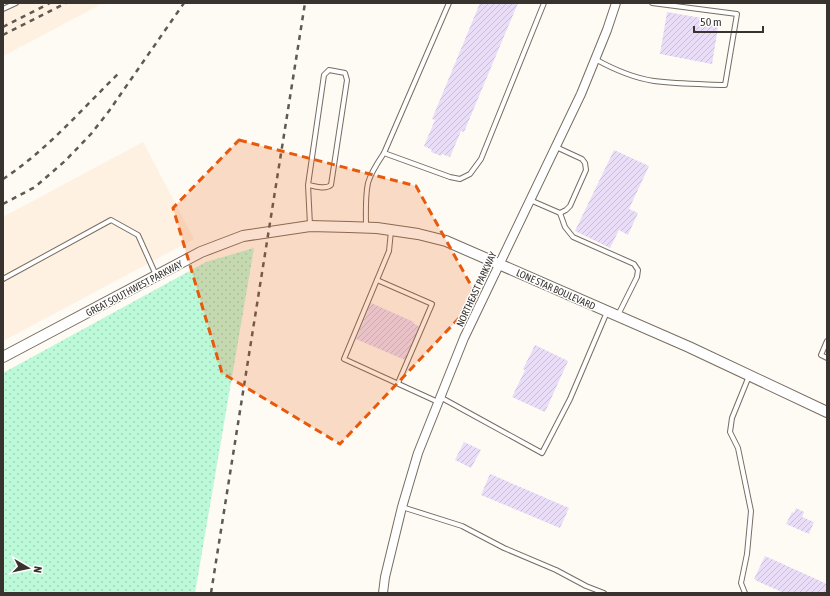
<svg xmlns="http://www.w3.org/2000/svg" width="830" height="596" font-family="'Asap Condensed',sans-serif">
<defs>
<pattern id="grass-dots" width="8" height="8" patternUnits="userSpaceOnUse"><rect width="8" height="8" fill="#bcf9d9"/><path d="M2 2h.1M6 6h.1" fill="none" stroke="#a2d6bb" stroke-width="1.8" stroke-linecap="round"/></pattern>
<pattern id="building-hatch" width="6" height="6" patternUnits="userSpaceOnUse"><rect width="6" height="6" fill="#eaddf7"/><path d="M-1 1l2-2M0 6l6-6M5 7l2-2" fill="none" stroke="#c9bed4"/></pattern>
</defs>
<rect width="100%" height="100%" fill="#fefaf4"/>
<g fill="#fef1e1">
<path d="M 3,3 L 103,3 L 47,33 L 3,56 Z"/>
<path d="M 143,142 L 194,239 L 3,341 L 3,217 Z"/>
</g>
<path fill="url(#grass-dots)" d="M 254,248 L 195,593 L 3,593 L 3,373 L 206,262 Z"/>
<g fill="url(#building-hatch)">
<path d="M 480,3 L 518,3 L 464,132 L 461,131 L 450,157 L 442,154 L 441,156 L 431,152 L 432,150 L 424,146 L 435,120 L 432,119 Z"/>
<path d="M 667,12 L 719,21 L 712,64 L 660,54 Z"/>
<path d="M 614,150 L 649,166 L 629,209 L 638,213 L 628,235 L 619,230 L 610,248 L 575,231 Z"/>
<path d="M 371,303 L 414,322 L 413,323 L 420,327 L 405,360 L 356,339 Z"/>
<path d="M 535,345 L 568,361 L 545,412 L 512,397 L 525,370 L 523,369 Z"/>
<path d="M 464,442 L 481,450 L 471,468 L 455,460 Z"/>
<path d="M 490,474 L 569,508 L 560,528 L 481,495 Z"/>
<path d="M 796,508 L 804,512 L 802,517 L 814,522 L 809,534 L 786,524 L 792,512 L 794,513 Z"/>
<path d="M 765,556 L 827,584 L 826,593 L 784,593 L 759,582 L 754,579 Z"/>
</g>
<g fill="none" stroke-linecap="round" stroke-linejoin="round">
<defs>
<g id="service">
<path d="M 3,9 L 16,3"/>
<path d="M 595,59 C 613,69 634,78 654,81 C 677,84 701,84 725,85 L 737,14 L 652,3"/>
<path d="M 384,153 L 450,177 L 460,179 L 470,174 L 481,159 L 544,3"/>
<path d="M 308,185 C 315,186 325,190 331,185 L 347,80 L 345,73 L 329,70 L 324,75 L 308,185 L 310,225"/>
<path d="M 530,200 L 560,213 L 566,210 L 570,206 L 586,170 L 585,163 L 582,159 L 556,147"/>
<path d="M 560,213 L 565,227 L 573,237 L 634,264 L 638,270 L 637,277 L 618,315"/>
<path d="M 366,227 C 366,213 365,197 368,183 C 371,172 378,162 384,153 L 449,3"/>
<path d="M 391,231 L 389,251 L 344,359 L 438,402"/>
<path d="M 3,279 L 111,220 L 138,235 L 156,275"/>
<path d="M 377,280 L 432,304 L 398,383"/>
<path d="M 827,341 L 821,355 L 827,358"/>
<path d="M 440,397 L 542,453 L 570,399 L 607,312"/>
<path d="M 402,507 L 462,526 L 504,548 L 556,570 L 586,586 L 604,593"/>
<path d="M 745,593 L 741,583 L 747,554 L 751,511 L 738,448 L 730,432 L 732,418 L 749,376"/>
</g>
<path id="minor" d="M 383,593 L 385,577 L 402,507 L 418,453 L 464,338 L 581,94 L 607,30 L 616,3"/>
<path id="tertiary" d="M 3,357 L 201,252 L 243,236 L 310,226 L 349,227 L 377,228 L 418,234 L 446,241 L 689,347 L 827,412"/>
</defs>
<use href="#service" stroke="#776d61" stroke-width="6"/>
<use href="#minor" stroke="#776d61" stroke-width="10"/>
<use href="#tertiary" stroke="#776d61" stroke-width="12"/>
<use href="#service" stroke="#fff" stroke-width="4"/>
<use href="#minor" stroke="#fff" stroke-width="8"/>
<use href="#tertiary" stroke="#fff" stroke-width="10"/>
<g stroke="#5d5953" stroke-width="2.5" stroke-dasharray="5 5" stroke-linecap="butt">
<path d="M 3,27 L 50,3"/>
<path d="M 3,35 L 66,3"/>
<path d="M 3,179 C 46,151 81,110 118,74"/>
<path d="M 3,204 L 35,187 L 65,161 L 91,134 L 109,111 L 184,3"/>
<path d="M 211,593 L 305,3"/>
</g>
</g>
<path fill="#e8590c" fill-opacity="0.2" stroke="#e8590c" stroke-width="3" stroke-dasharray="8 5" stroke-linejoin="round" d="M 239,140 L 416,186 L 478,298 L 340,444 L 222,373 L 173,208 Z"/>
<g text-anchor="middle" stroke-width="3" stroke-linejoin="round" paint-order="stroke">
<g font-size="10" fill="#38332e" stroke="#fff">
<text transform="translate(134 288) rotate(-28)" y="4">GREAT SOUTHWEST PARKWAY</text>
<text transform="translate(476 289) rotate(-65)" y="4">NORTHEAST PARKWAY</text>
<text transform="translate(556 289) rotate(24)" y="4">LONE STAR BOULEVARD</text>
</g>
</g>
<rect width="830" height="596" fill="none" stroke="#38332e" stroke-width="8"/>
<g transform="translate(28 568) rotate(99)" stroke="#ffffff" stroke-width="3" paint-order="stroke">
<path d="M0-3L7 15L0 10L-7 15Z" fill="#38332e"/>
<text y="-6" font-size="11" font-weight="bold" text-anchor="middle" fill="#38332e">N</text>
</g>
<path d="M694 26v6h69v-6" fill="none" stroke="#38332e" stroke-width="2"/>
<text x="700" y="26" font-size="12" fill="#38332e" stroke="#ffffff" stroke-width="3" paint-order="stroke">50 m</text>
</svg>
